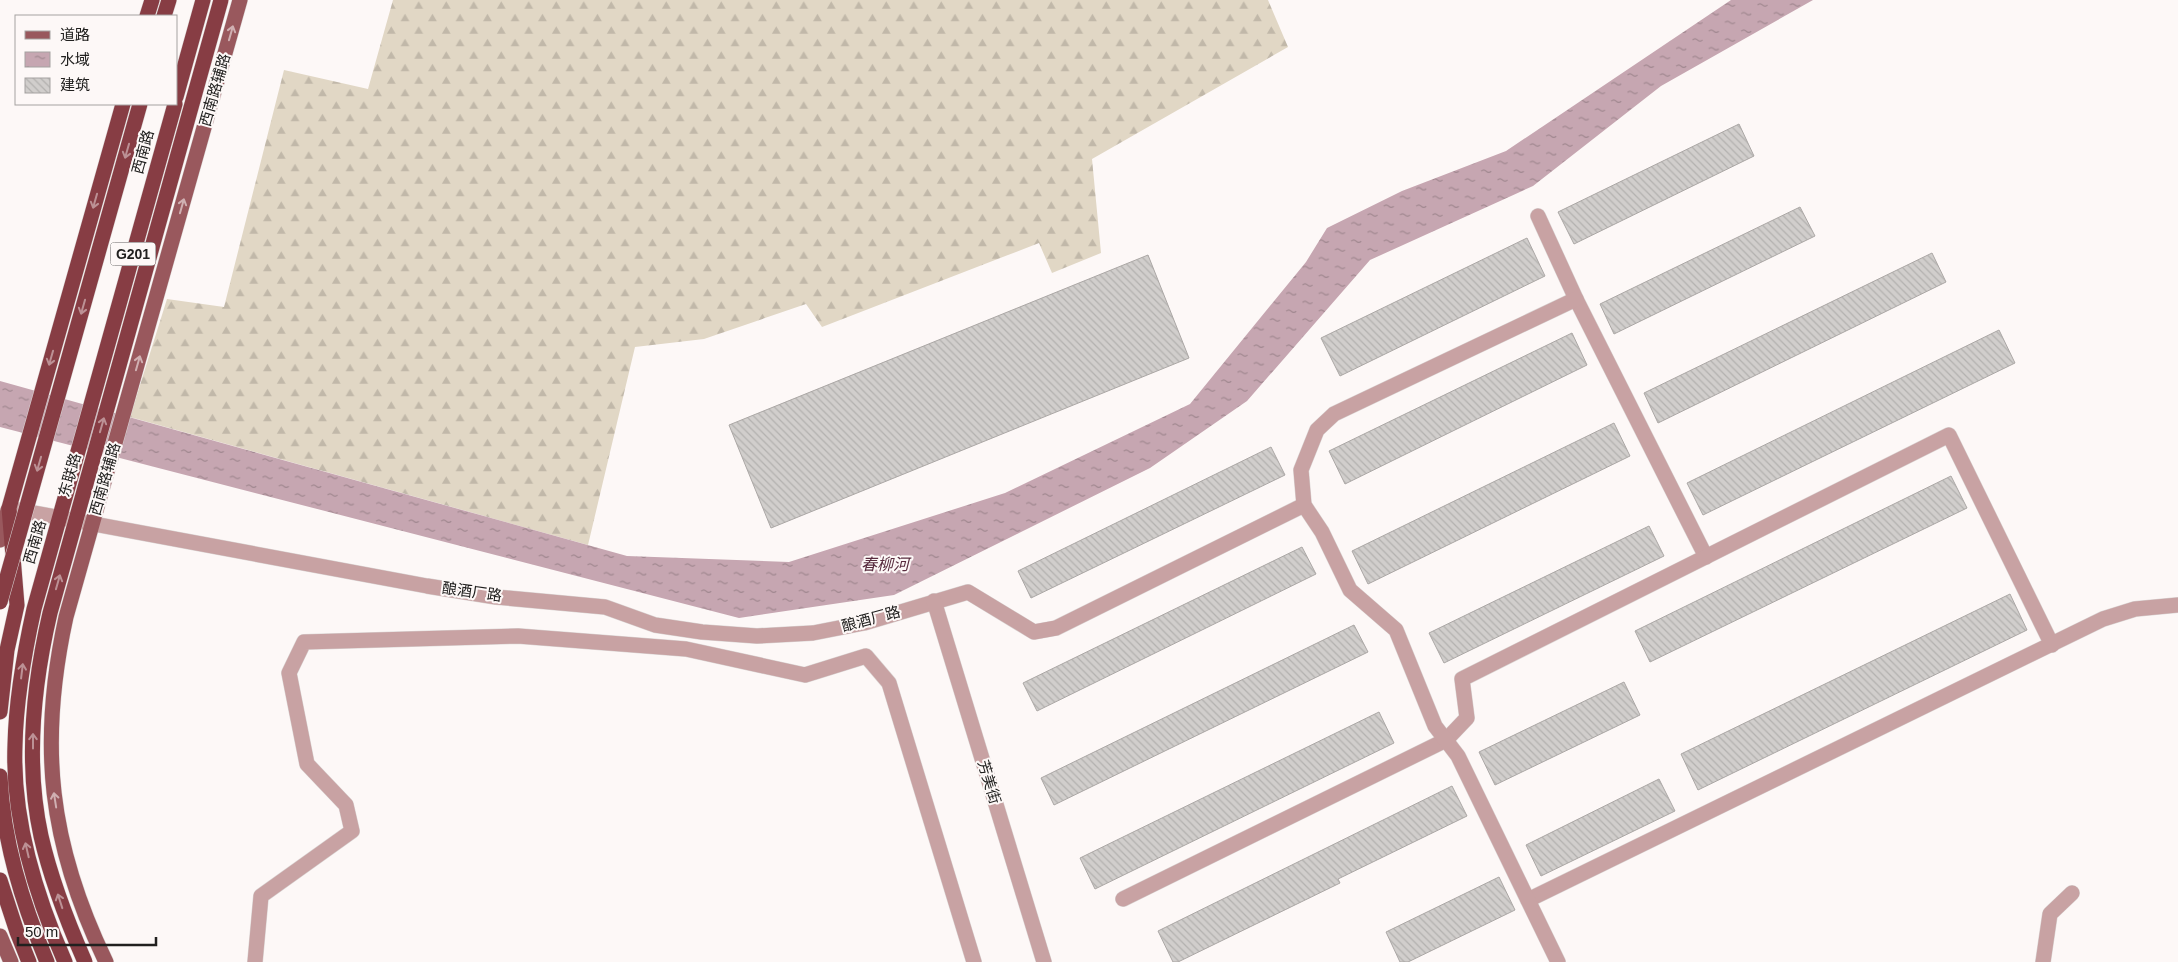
<svg xmlns="http://www.w3.org/2000/svg" width="2178" height="962" font-family="Helvetica,'Noto Sans SC',sans-serif">
<defs>
<pattern id="forest-firs" width="22" height="20" patternUnits="userSpaceOnUse" patternTransform="scale(1.25)"><rect width="22" height="20" fill="#e1d7c5"/><path d="M5 1l3.5 6h-7zM16 11l3.5 6h-7z" fill="#c1b8a9"/></pattern>
<pattern id="water-ripples" width="26" height="14" patternUnits="userSpaceOnUse" patternTransform="scale(1.25)"><rect width="26" height="14" fill="#c6a6b1"/><path d="M2 4q2-2 4 0t4 0M15 11q2-2 4 0t4 0" fill="none" stroke="#a0878f"/></pattern>
<pattern id="building-back-hatch" width="6" height="6" patternUnits="userSpaceOnUse" patternTransform="scale(1.25)"><rect width="6" height="6" fill="#d1cecc"/><path d="M-1 5l2 2M0 0l6 6M5-1l2 2" fill="none" stroke="#b3b1af"/></pattern>
</defs>
<rect width="100%" height="100%" fill="#fdf8f7"/>
<path fill="url(#forest-firs)" d="M 393,0 L 1268,0 L 1288,47 L 1092,159 L 1101,253 L 1052,273 L 1039,243 L 822,327 L 806,304 L 704,339 L 635,347 L 588,545 L 130,417 L 167,299 L 224,307 L 284,70 L 368,89 Z"/>
<path fill="url(#water-ripples)" d="M 1731,0 L 1813,0 L 1661,86 L 1533,186 L 1370,260 L 1247,401 L 1150,468 L 894,595 L 739,618 L 0,427 L 0,381 L 627,556 L 789,562 L 1005,493 L 1190,404 L 1306,262 L 1327,228 L 1402,191 L 1506,151 Z"/>
<g fill="url(#building-back-hatch)" stroke="#aba7a5">
<path d="M 1739,124 L 1754,156 L 1574,244 L 1558,212 Z"/>
<path d="M 1800,207 L 1815,236 L 1614,334 L 1600,304 Z"/>
<path d="M 1527,238 L 1545,276 L 1340,376 L 1321,338 Z"/>
<path d="M 1932,253 L 1946,282 L 1658,423 L 1644,393 Z"/>
<path d="M 1148,255 L 1189,358 L 771,528 L 729,425 Z"/>
<path d="M 1999,330 L 2015,363 L 1703,515 L 1687,483 Z"/>
<path d="M 1572,333 L 1587,365 L 1345,484 L 1329,451 Z"/>
<path d="M 1614,423 L 1630,456 L 1368,584 L 1352,551 Z"/>
<path d="M 1271,447 L 1285,475 L 1031,598 L 1018,571 Z"/>
<path d="M 1951,476 L 1967,508 L 1650,662 L 1635,631 Z"/>
<path d="M 1649,526 L 1664,556 L 1444,663 L 1429,633 Z"/>
<path d="M 1302,547 L 1316,574 L 1037,711 L 1023,683 Z"/>
<path d="M 2010,594 L 2027,630 L 1698,790 L 1681,754 Z"/>
<path d="M 1354,625 L 1368,652 L 1054,805 L 1041,778 Z"/>
<path d="M 1624,682 L 1640,715 L 1495,785 L 1479,752 Z"/>
<path d="M 1379,712 L 1394,743 L 1095,889 L 1080,858 Z"/>
<path d="M 1659,779 L 1675,811 L 1541,876 L 1526,845 Z"/>
<path d="M 1452,786 L 1467,816 L 1338,879 L 1340,883 L 1178,962 L 1173,962 L 1158,931 Z"/>
<path d="M 1499,877 L 1515,910 L 1408,962 L 1400,962 L 1386,932 Z"/>
</g>
<g fill="none" stroke-linecap="round" stroke-linejoin="round">
<defs>
<g id="street">
<path d="M 1538,216 L 1576,299 L 1706,557"/>
<path d="M 13,509 L 427,586 L 496,597 L 605,607 L 655,625 L 702,632 L 757,636 L 813,633 L 864,623 L 968,592 L 1034,632 L 1056,628 L 1304,505"/>
<path d="M 934,601 L 1044,962"/>
<path d="M 1123,899 L 1446,740 L 1467,718 L 1462,679 L 1949,435 L 2052,645"/>
<path d="M 1528,900 L 2103,619 L 2135,609 L 2178,605"/>
<path d="M 255,962 L 261,896 L 352,831 L 346,805 L 307,764 L 289,673 L 304,642 L 518,636 L 686,649 L 805,675 L 866,656 L 889,683 L 974,962"/>
<path d="M 1558,962 L 1458,756 L 1435,726 L 1396,630 L 1350,590 L 1322,532 L 1304,505 L 1301,470 L 1317,430 L 1334,414 L 1576,299"/>
<path d="M 2043,962 L 2050,914 L 2072,893"/>
</g>
<g id="primary">
<path d="M 0,540 L 8,510"/>
<path d="M 0,936 L 11,962"/>
<path d="M 106,962 C 49,844 38,745 66,617 L 240,0"/>
</g>
<g id="highway">
<path d="M 147,16 L 152,0"/>
<path d="M 164,16 L 169,0"/>
<path d="M 176,97 L 203,0"/>
<path d="M 0,712 L 7,650 L 17,605 L 9,508 L 123,104"/>
<path d="M 0,776 C 3,841 22,902 47,962"/>
<path d="M 0,880 L 17,932 L 29,962"/>
<path d="M 65,962 C 35,894 12,820 15,745 C 16,699 24,654 34,609 L 175,104"/>
</g>
</defs>
<use href="#street" stroke="#dad5d4" stroke-width="16"/>
<use href="#primary" stroke="#dad5d4" stroke-width="16"/>
<use href="#highway" stroke="#dad5d4" stroke-width="16"/>
<use href="#street" stroke="#c8a2a3" stroke-width="15"/>
<use href="#primary" stroke="#99585d" stroke-width="15"/>
<use href="#highway" stroke="#873d44" stroke-width="15"/>
<defs>
<g id="highway-bridge">
<path d="M 0,602 L 140,104"/>
<path d="M 85,962 C 67,921 51,880 41,836 C 25,763 33,686 50,613 L 221,0"/>
</g>
</defs>
<use href="#highway-bridge" stroke="#dad5d4" stroke-width="16" stroke-linecap="butt"/>
<use href="#highway-bridge" stroke="#873d44" stroke-width="15"/>
</g>
<defs><path id="oneway-shaft" d="M-6 0H5M1.5-3L5.5 0L1.5 3" fill="none" stroke-width="1.6" stroke-linecap="round" stroke-linejoin="round" transform="scale(1.25)"/></defs>
<g stroke="#d0b0b2">
<use href="#oneway-shaft" transform="translate(231 33) rotate(-74)"/>
<use href="#oneway-shaft" transform="translate(182 206) rotate(-74)"/>
<use href="#oneway-shaft" transform="translate(138 363) rotate(-74)"/>
<use href="#oneway-shaft" transform="translate(55 800) rotate(-99)"/>
</g>
<g stroke="#bc9195">
<use href="#oneway-shaft" transform="translate(127 151) rotate(106)"/>
<use href="#oneway-shaft" transform="translate(95 201) rotate(106)"/>
<use href="#oneway-shaft" transform="translate(83 307) rotate(106)"/>
<use href="#oneway-shaft" transform="translate(51 358) rotate(106)"/>
<use href="#oneway-shaft" transform="translate(102 425) rotate(-74)"/>
<use href="#oneway-shaft" transform="translate(39 464) rotate(106)"/>
<use href="#oneway-shaft" transform="translate(58 582) rotate(-74)"/>
<use href="#oneway-shaft" transform="translate(22 671) rotate(-83)"/>
<use href="#oneway-shaft" transform="translate(33 741) rotate(-90)"/>
<use href="#oneway-shaft" transform="translate(27 850) rotate(-103)"/>
<use href="#oneway-shaft" transform="translate(60 901) rotate(-108)"/>
</g>
<g text-anchor="middle" stroke-width="4" stroke-linejoin="round" paint-order="stroke">
<rect fill="#fdf8f7" stroke="#636160" stroke-width="1" x="110.5" y="242.5" width="45" height="23" rx="4"/>
<g font-size="14" font-weight="bold" fill="#21201f">
<text x="133" y="259">G201</text>
</g>
<g font-size="15" fill="#21201f" stroke="#fdf8f7">
<text transform="translate(215 90) rotate(-74)" y="5">西南路辅路</text>
<text transform="translate(143 152) rotate(-75)" y="5">西南路</text>
<text transform="translate(70 475) rotate(-74)" y="5">东联路</text>
<text transform="translate(105 479) rotate(-74)" y="5">西南路辅路</text>
<text transform="translate(35 542) rotate(-74)" y="5">西南路</text>
<text transform="translate(472 592) rotate(8)" y="5">酿酒厂路</text>
<text transform="translate(871 619) rotate(-15)" y="5">酿酒厂路</text>
<text transform="translate(989 782) rotate(73)" y="5">芳美街</text>
</g>
<g font-size="16" font-style="italic" fill="#582b3e" stroke="#fdf8f7">
<text x="885" y="570">春柳河</text>
</g>
</g>
<rect x="15" y="15" width="162" height="90" fill="#fdf8f7" stroke="#a5a2a1"/>
<rect x="25" y="31" width="25" height="8" fill="#99585d" stroke="#a5a2a1"/>
<text x="60" y="40" font-size="15" fill="#21201f">道路</text>
<rect x="25" y="52" width="25" height="15" fill="url(#water-ripples)" stroke="#a5a2a1"/>
<text x="60" y="65" font-size="15" fill="#21201f">水域</text>
<rect x="25" y="78" width="25" height="15" fill="url(#building-back-hatch)" stroke="#a5a2a1"/>
<text x="60" y="90" font-size="15" fill="#21201f">建筑</text>
<path d="M18 937v8h138v-8" fill="none" stroke="#21201f" stroke-width="2.5"/>
<text x="25" y="937" font-size="15" fill="#21201f" stroke="#fdf8f7" stroke-width="4" paint-order="stroke">50 m</text>
</svg>
